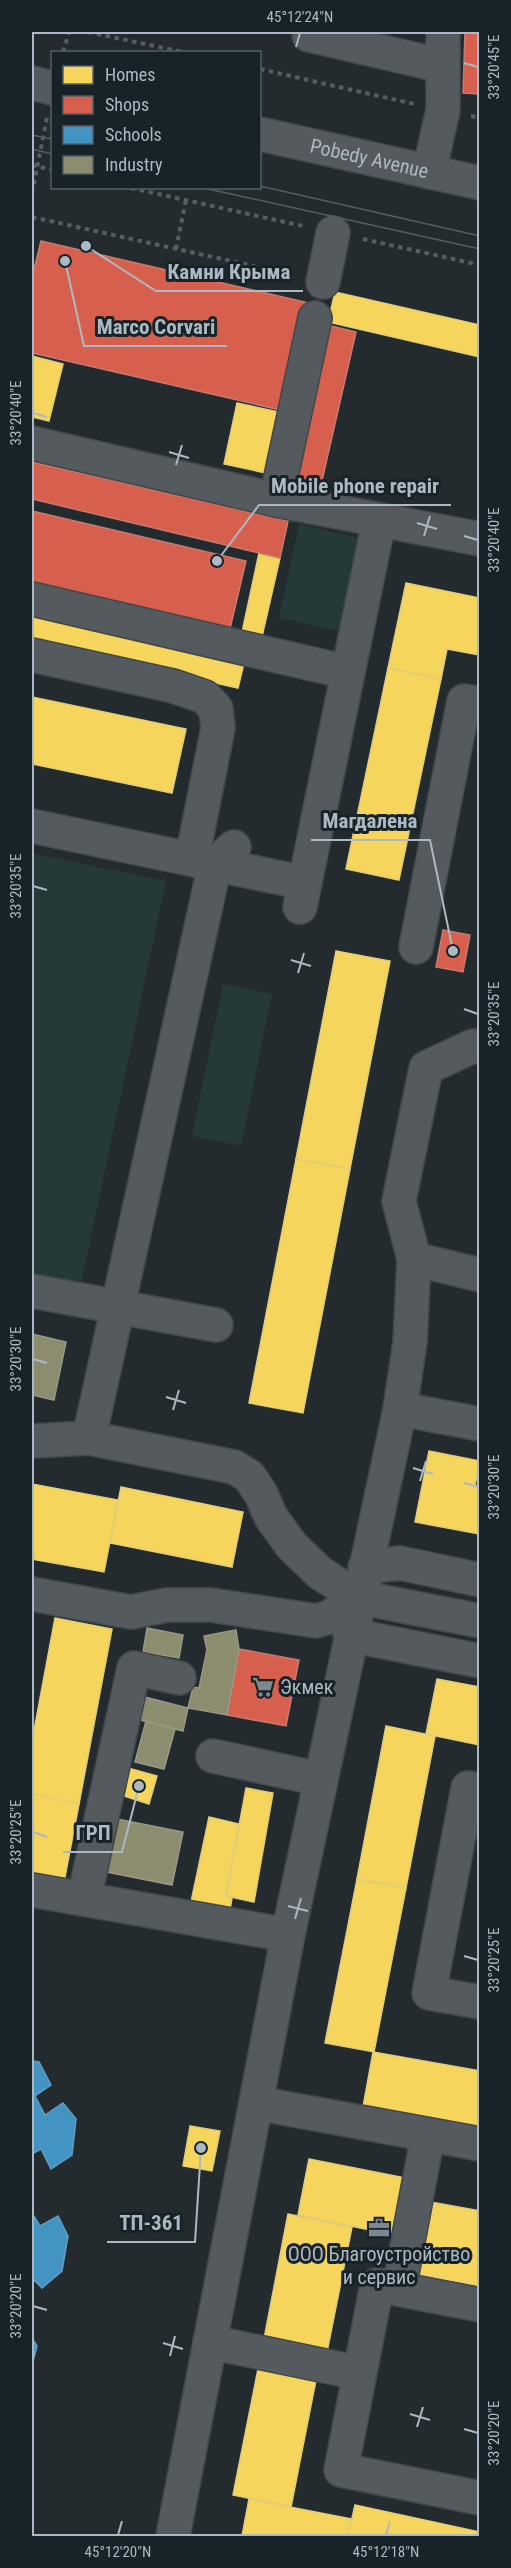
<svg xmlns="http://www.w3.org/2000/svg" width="511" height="2568" font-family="'Roboto Condensed',sans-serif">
<rect width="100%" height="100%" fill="#242b2f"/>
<g fill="#253936">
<path d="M 299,524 L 359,538 L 338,631 L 279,618 Z"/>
<path d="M 32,853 L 166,881 L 81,1284 L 32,1274 Z"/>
<path d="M 223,984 L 272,994 L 241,1146 L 192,1136 Z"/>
</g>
<g fill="#f6d55c" stroke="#e0cd7b" stroke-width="1.5">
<path d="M 335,292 L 480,325 L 480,357 L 328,322 Z"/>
<path d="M 32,356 L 63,364 L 49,421 L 32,417 Z"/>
<path d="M 237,403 L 279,412 L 266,473 L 224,464 Z"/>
<path d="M 259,553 L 280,558 L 261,641 L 241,637 Z"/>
<path d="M 406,583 L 480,598 L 480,655 L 447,649 L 441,679 L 388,668 Z"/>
<path d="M 32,607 L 246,655 L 238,688 L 32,642 Z"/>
<path d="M 388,668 L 441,679 L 399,880 L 346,869 Z"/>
<path d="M 32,697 L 186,729 L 172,793 L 32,764 Z"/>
<path d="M 336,951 L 390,961 L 350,1169 L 296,1159 Z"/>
<path d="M 296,1159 L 350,1169 L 303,1413 L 249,1403 Z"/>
<path d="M 429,1451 L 480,1461 L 475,1485 L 480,1486 L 480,1534 L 415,1522 Z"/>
<path d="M 32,1484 L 118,1500 L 104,1572 L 32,1559 Z"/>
<path d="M 121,1487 L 243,1512 L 232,1567 L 110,1543 Z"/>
<path d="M 55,1618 L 112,1629 L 79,1804 L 32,1795 L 32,1741 Z"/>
<path d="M 437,1679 L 480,1687 L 480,1745 L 426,1734 Z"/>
<path d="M 386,1726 L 435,1736 L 406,1888 L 357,1879 Z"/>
<path d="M 128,1768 L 157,1776 L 149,1804 L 121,1795 Z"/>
<path d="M 246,1788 L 273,1793 L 254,1902 L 226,1896 Z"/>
<path d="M 32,1794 L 79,1804 L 64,1882 L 32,1875 Z"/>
<path d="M 209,1817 L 239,1824 L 226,1896 L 232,1898 L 230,1910 L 191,1902 Z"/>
<path d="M 357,1879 L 406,1888 L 374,2052 L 325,2043 Z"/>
<path d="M 373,2052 L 480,2071 L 480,2127 L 363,2107 Z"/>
<path d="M 190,2126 L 220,2131 L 212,2171 L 183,2166 Z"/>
<path d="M 309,2159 L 411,2179 L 399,2236 L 298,2215 Z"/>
<path d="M 425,2201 L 480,2211 L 480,2286 L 411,2273 Z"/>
<path d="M 288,2214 L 352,2227 L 327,2352 L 264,2339 Z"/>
<path d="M 259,2364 L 317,2375 L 291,2507 L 233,2495 Z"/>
<path d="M 249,2499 L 352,2519 L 348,2536 L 242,2536 Z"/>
<path d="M 355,2505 L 480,2532 L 480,2536 L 348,2536 Z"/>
</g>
<g fill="#d6604d" stroke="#c97b70" stroke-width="1.5">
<path d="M 465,32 L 480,32 L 480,94 L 463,93 Z"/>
<path d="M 41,241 L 309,303 L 285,411 L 32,353 L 32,278 Z"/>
<path d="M 327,325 L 356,332 L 321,485 L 291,478 Z"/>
<path d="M 32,462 L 288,521 L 280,558 L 32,499 Z"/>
<path d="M 32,511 L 246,561 L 228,637 L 32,592 Z"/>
<path d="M 443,930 L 470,935 L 463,972 L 436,967 Z"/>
<path d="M 239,1649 L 299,1660 L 286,1726 L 227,1715 Z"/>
</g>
<g fill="#4393c3" stroke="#629ec3" stroke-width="1.5">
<path d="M 32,2061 L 39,2062 L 51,2085 L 35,2096 L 45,2115 L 63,2103 L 76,2119 L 72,2155 L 51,2169 L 41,2149 L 32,2154 Z"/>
<path d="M 32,2213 L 40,2226 L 58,2216 L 68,2236 L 62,2271 L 42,2288 L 32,2278 Z"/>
<path d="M 32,2338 L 37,2346 L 32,2365 Z"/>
</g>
<g fill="#8c8c6e" stroke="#969a87" stroke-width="1.5">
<path d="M 32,1334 L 66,1342 L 54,1400 L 32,1395 Z"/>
<path d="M 147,1628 L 183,1635 L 179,1658 L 143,1652 Z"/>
<path d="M 236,1630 L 239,1649 L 227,1715 L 188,1708 L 193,1687 L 199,1688 L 207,1650 L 204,1636 Z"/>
<path d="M 137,1695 L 188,1708 L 183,1731 L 132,1718 Z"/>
<path d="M 146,1721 L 175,1729 L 164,1769 L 135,1762 Z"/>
<path d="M 117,1819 L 183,1832 L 172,1885 L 106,1872 Z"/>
</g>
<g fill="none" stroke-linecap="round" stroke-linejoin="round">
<defs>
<g id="minor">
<path d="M 309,35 L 443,66"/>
<path d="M 32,83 L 52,88"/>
<path id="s1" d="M 260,134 L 480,183"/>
<path d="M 429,172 L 443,110 L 443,32"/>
<path d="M 323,282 L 333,233"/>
<path d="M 32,443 L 276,500 L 480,539"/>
<path d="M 276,500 L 315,318"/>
<path d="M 32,599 L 347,672"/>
<path d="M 32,655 L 173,686 L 205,697 L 216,709 L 218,728 L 192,859"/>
<path d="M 32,826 L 305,883"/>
<path d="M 300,907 L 379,521"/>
<path d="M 416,947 L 464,701 L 480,703"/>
<path d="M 414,1259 L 480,1275"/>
<path d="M 32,1291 L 216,1325"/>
<path d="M 400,1409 L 480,1424"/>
<path d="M 89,1438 L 215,864 L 234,847"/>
<path d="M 32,1441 L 89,1438 L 234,1467 L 249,1476 L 261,1494 L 271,1517 L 292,1546 L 320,1573 L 358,1597 L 480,1621"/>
<path d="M 365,1567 L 400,1563 L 480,1580"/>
<path d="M 32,1594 L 131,1612 L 167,1605 L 211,1605 L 316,1621 L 330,1617 L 358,1597"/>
<path d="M 350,1635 L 480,1661"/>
<path d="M 213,1756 L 320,1779"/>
<path d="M 480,1790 L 468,1788 L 429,1993 L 480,2002"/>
<path d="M 32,1890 L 288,1935"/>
<path d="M 84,1899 L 134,1668 L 179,1678"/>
<path d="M 256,2103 L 480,2144"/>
<path d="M 399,2289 L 428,2135"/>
<path d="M 480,2305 L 377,2285 L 341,2470 L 480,2498"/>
<path d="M 210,2342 L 359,2373"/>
<path d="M 173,2536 L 288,1935 L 400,1409 L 410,1342 L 414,1259 L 399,1201 L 426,1068 L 473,1046 L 480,1047"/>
</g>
</defs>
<use href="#minor" stroke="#42474a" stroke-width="36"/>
<g stroke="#575e62" stroke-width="4" stroke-dasharray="4.5 4.5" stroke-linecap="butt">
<path d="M 88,32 L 183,52"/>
<path d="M 63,52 L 69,32"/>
<path d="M 260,69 L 414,104"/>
<path d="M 471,116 L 480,118"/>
<path d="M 32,165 L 52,170"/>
<path d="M 131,188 L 303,226"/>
<path d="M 32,193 L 47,118"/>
<path d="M 32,217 L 294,275"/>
<path d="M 363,239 L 480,265"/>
<path d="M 176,249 L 186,200"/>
</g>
<use href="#minor" stroke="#545a5e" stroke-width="33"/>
<g stroke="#575e61" stroke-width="1.5">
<path d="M 32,135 L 52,139"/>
<path d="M 32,149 L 52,154"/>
<path d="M 260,186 L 480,236"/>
<path d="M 204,188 L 480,249"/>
</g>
</g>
<path fill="none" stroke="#acb9c2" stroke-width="2" d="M 296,47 L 300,33M 464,63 L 478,67M 33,413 L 47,417M 169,452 L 189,458M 176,465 L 182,445M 417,523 L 437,529M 424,536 L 430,516M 464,536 L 478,540M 33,886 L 47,890M 291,960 L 311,966M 298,973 L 304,953M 464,1009 L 478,1014M 33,1359 L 47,1363M 166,1397 L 186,1403M 173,1410 L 179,1390M 413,1468 L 433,1474M 420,1481 L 426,1461M 464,1483 L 478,1487M 33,1832 L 47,1837M 288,1906 L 308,1911M 295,1919 L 301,1898M 464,1956 L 478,1960M 33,2306 L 47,2310M 163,2343 L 183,2349M 170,2356 L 175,2336M 410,2414 L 430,2420M 417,2427 L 423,2407M 464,2429 L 478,2433M 118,2535 L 122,2521M 386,2535 L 390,2521"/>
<defs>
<symbol id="supermarket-bare" viewBox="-9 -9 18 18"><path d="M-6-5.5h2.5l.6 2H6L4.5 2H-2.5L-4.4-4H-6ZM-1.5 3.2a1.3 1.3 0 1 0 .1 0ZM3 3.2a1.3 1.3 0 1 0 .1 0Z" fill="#7c878f" stroke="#182329" stroke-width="2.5" paint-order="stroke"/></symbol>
<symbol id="office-bare" viewBox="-9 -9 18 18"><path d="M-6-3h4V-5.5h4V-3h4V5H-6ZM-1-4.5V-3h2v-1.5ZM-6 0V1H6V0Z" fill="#7c878f" stroke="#182329" stroke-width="2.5" paint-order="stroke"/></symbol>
</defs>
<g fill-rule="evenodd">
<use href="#supermarket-bare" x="248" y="1672" width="30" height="30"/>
<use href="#office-bare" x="364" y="2213" width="30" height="30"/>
</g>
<g text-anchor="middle" stroke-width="6" stroke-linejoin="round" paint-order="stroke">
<g font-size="20" fill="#acb9c2" stroke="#182329">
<text dy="7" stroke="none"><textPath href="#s1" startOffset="112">Pobedy Avenue</textPath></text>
</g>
<g font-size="20" fill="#acb9c2" stroke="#182329" text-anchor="start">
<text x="280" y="1694">Экмек</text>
<text x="379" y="2261" text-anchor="middle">ООО Благоустройство<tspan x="379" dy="23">и сервис</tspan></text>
</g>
</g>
<path fill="none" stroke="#acb9c2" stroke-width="2" d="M86 246L156 291H303M65 261L84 346H227M217 561L259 505H451M453 951L430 840H311M139 1786L122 1852H63M201 2148L195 2242H107"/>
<g fill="#acb9c2" stroke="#182329" stroke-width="2">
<circle cx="86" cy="246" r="6"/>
<circle cx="65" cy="261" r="6"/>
<circle cx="217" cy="561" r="6"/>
<circle cx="453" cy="951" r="6"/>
<circle cx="139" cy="1786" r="6"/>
<circle cx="201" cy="2148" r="6"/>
</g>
<g font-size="21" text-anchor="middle" font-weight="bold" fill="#acb9c2" stroke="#182329" stroke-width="6" stroke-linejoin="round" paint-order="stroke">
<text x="229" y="279">Камни Крыма</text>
<text x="156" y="334">Marco Corvari</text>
<text x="355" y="493">Mobile phone repair</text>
<text x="370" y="828">Магдалена</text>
<text x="93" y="1840">ГРП</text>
<text x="151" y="2230">ТП-361</text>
</g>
<rect width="511" height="2568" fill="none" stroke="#182329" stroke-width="66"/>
<rect x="51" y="51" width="210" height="138" fill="#182329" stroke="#535f66" stroke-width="1.5"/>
<rect x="63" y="66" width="30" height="18" fill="#f6d55c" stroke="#535f66" stroke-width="1.5"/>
<text x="105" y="81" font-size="18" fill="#acb9c2">Homes</text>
<rect x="63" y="96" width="30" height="18" fill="#d6604d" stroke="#535f66" stroke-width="1.5"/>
<text x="105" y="111" font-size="18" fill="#acb9c2">Shops</text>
<rect x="63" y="126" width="30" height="18" fill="#4393c3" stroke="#535f66" stroke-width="1.5"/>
<text x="105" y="141" font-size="18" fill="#acb9c2">Schools</text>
<rect x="63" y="156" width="30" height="18" fill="#8c8c6e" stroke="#535f66" stroke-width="1.5"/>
<text x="105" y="171" font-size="18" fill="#acb9c2">Industry</text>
<rect x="33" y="33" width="445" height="2502" fill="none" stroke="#acb9c2" stroke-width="2"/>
<g font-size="15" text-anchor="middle" fill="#acb9c2">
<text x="300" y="22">45°12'24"N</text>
<text transform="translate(494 67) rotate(-90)" y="5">33°20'45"E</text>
<text transform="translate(16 413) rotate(-90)" y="5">33°20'40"E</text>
<text transform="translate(494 540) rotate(-90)" y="5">33°20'40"E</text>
<text transform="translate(16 886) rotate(-90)" y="5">33°20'35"E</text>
<text transform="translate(494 1014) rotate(-90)" y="5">33°20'35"E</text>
<text transform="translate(16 1359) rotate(-90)" y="5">33°20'30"E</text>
<text transform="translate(494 1487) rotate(-90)" y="5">33°20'30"E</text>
<text transform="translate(16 1832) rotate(-90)" y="5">33°20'25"E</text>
<text transform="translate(494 1960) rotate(-90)" y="5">33°20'25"E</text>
<text transform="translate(16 2306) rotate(-90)" y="5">33°20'20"E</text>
<text transform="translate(494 2433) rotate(-90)" y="5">33°20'20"E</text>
<text x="118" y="2557">45°12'20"N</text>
<text x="386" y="2557">45°12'18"N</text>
</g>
</svg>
